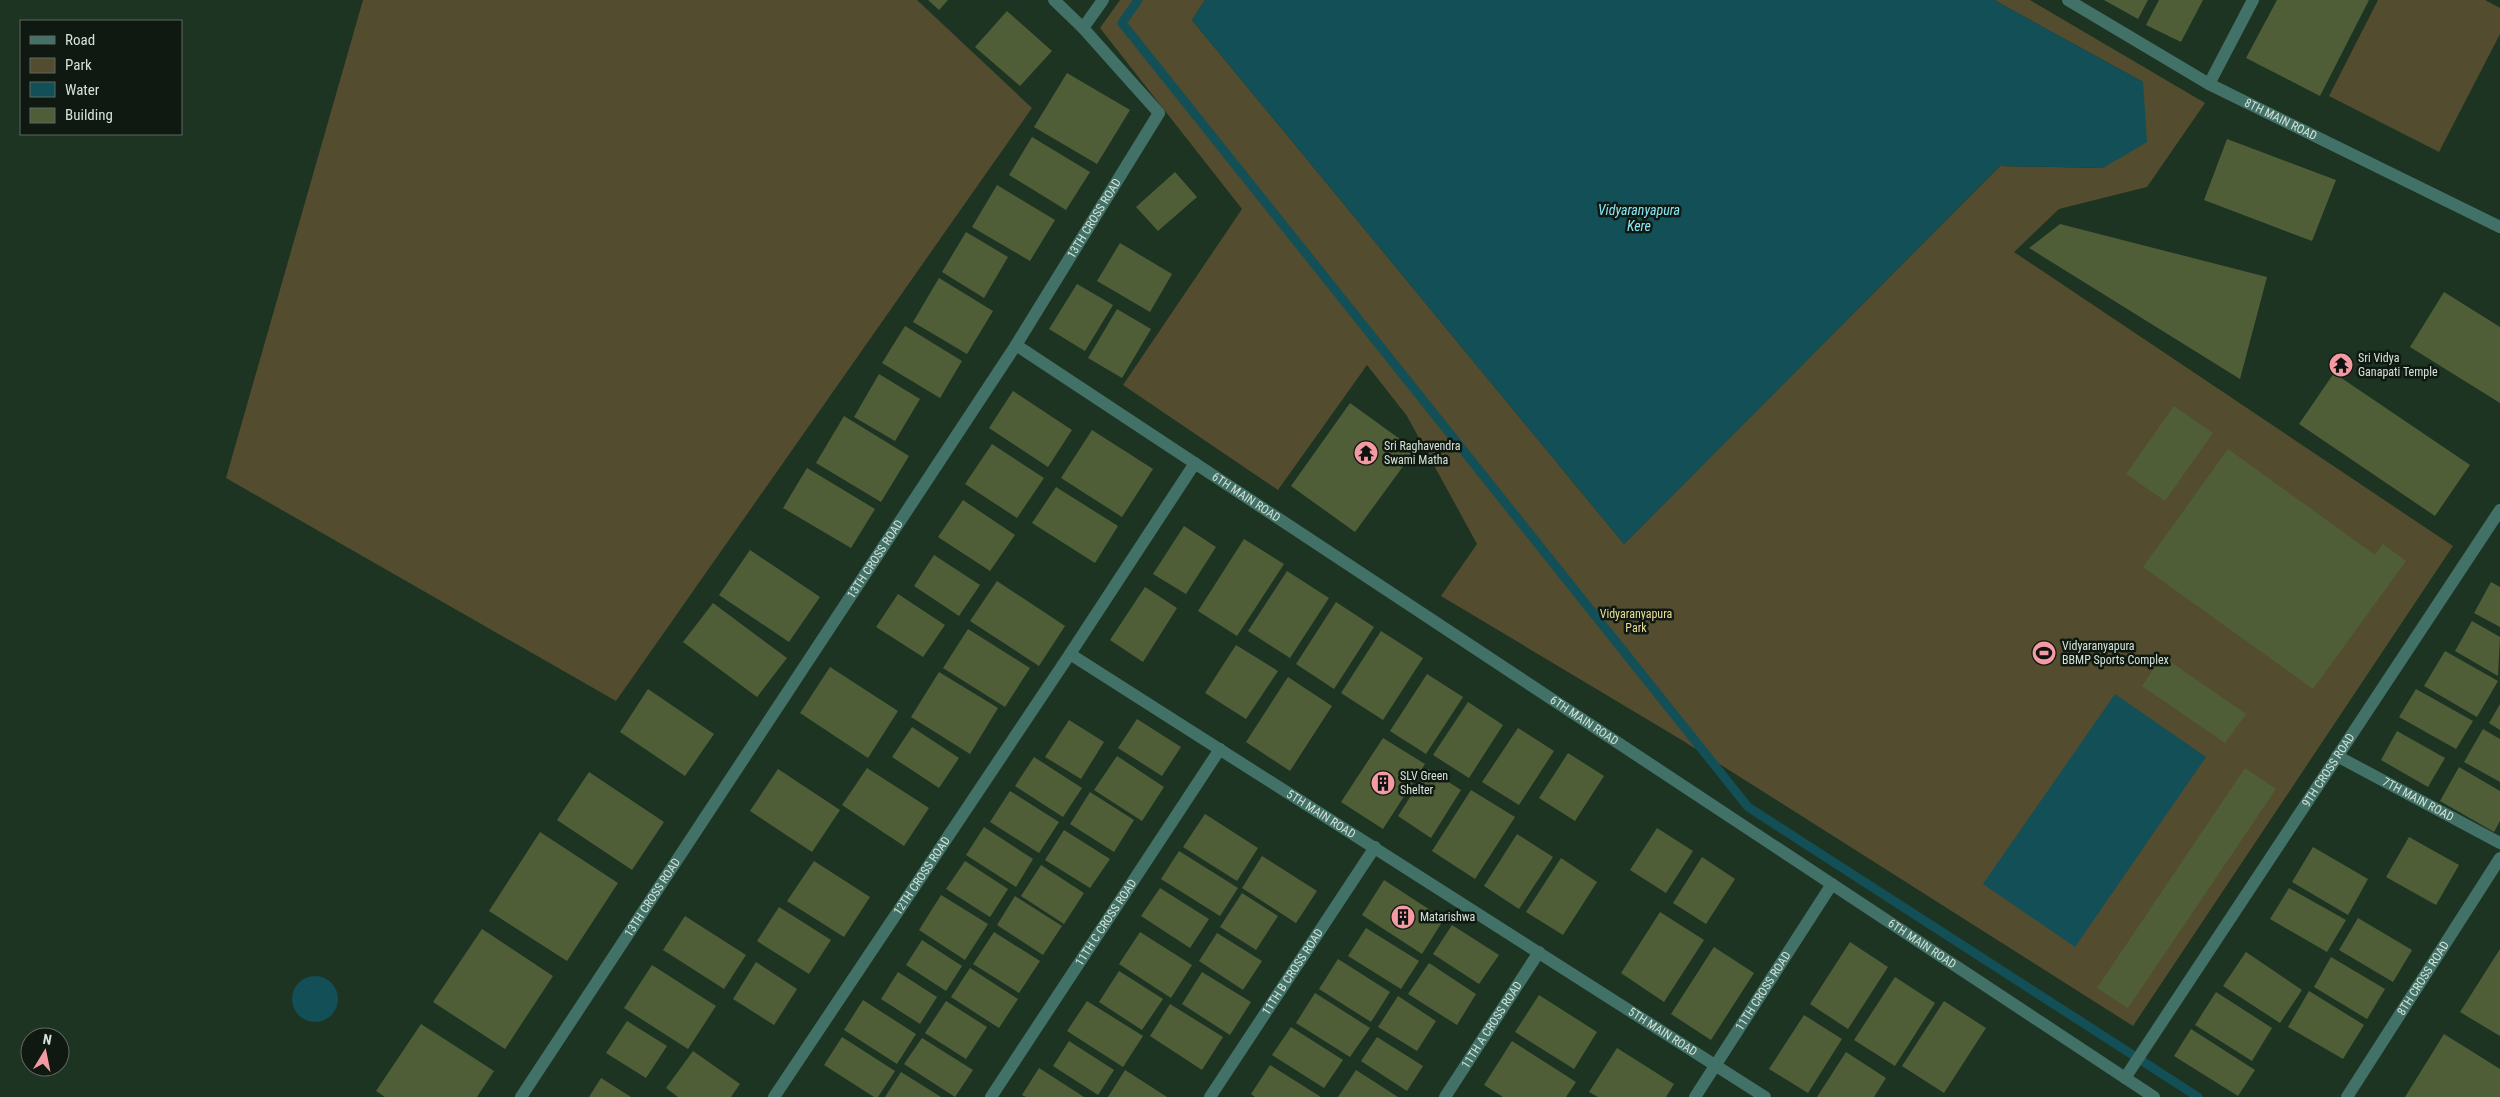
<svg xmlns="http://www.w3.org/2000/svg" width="2500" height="1097" font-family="'Roboto Condensed',sans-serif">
<rect width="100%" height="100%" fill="#1d3423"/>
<g fill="#534c2e">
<path d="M 363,0 L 917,0 L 1032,108 L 616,701 L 226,478 Z"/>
<path d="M 1120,0 L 1205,0 L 1192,20 L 1624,544 L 2000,166 L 2103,168 L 2143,82 L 1994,0 L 2030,0 L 2205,103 L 2147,187 L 2059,209 L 2014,252 L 2453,546 L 2133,1026 L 1680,739 L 1441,596 L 1477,544 L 1407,416 L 1367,365 L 1278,490 L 1123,385 L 1242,209 L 1100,28 Z"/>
<path d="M 2378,0 L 2485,0 L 2500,8 L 2500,34 L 2439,152 L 2329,96 Z"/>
</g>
<g fill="#134f56">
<path d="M 1205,0 L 1994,0 L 2143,82 L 2147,142 L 2103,168 L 2000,166 L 1624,544 L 1192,20 Z"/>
<path d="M 2115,694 L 2206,757 L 2075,947 L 1983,884 Z"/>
<circle cx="315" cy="999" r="23"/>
</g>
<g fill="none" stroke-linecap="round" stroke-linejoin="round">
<path stroke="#134f56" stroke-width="9" d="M 1138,0 L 1122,23 L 1748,807 L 2198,1097"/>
</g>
<g fill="#505e38">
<path d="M 928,0 L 948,0 L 939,10 Z"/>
<path d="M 2104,0 L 2148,0 L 2138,19 Z"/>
<path d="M 2159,0 L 2203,0 L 2181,42 L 2146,25 Z"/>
<path d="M 2277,0 L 2369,0 L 2320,96 L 2246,58 Z"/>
<path d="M 1007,11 L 1052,51 L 1020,86 L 975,47 Z"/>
<path d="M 1067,73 L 1130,110 L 1097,164 L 1034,127 Z"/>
<path d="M 1032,137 L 1090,172 L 1066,210 L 1009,175 Z"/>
<path d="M 2227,139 L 2336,180 L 2312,241 L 2204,200 Z"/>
<path d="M 1175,172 L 1197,197 L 1158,231 L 1136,207 Z"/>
<path d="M 997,185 L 1055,220 L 1030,261 L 972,227 Z"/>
<path d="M 2060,224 L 2267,277 L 2240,379 L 2029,248 Z"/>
<path d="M 966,232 L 1008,257 L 984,298 L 942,272 Z"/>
<path d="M 1120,243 L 1172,274 L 1150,312 L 1097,281 Z"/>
<path d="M 939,278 L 993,311 L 967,354 L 913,322 Z"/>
<path d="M 1077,284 L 1113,305 L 1085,351 L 1049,329 Z"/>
<path d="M 2444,292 L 2500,327 L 2500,403 L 2410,347 Z"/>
<path d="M 1117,309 L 1151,329 L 1122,378 L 1088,358 Z"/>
<path d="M 905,326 L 962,361 L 940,398 L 882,363 Z"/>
<path d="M 2334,373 L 2470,465 L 2435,516 L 2299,424 Z"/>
<path d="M 879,374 L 920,399 L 895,441 L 854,417 Z"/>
<path d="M 1013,391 L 1072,430 L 1048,467 L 989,428 Z"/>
<path d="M 1350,403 L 1415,450 L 1355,532 L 1291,486 Z"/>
<path d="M 2174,406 L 2213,433 L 2165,501 L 2126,474 Z"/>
<path d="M 844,416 L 909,456 L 881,502 L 816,463 Z"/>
<path d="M 1092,430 L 1153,469 L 1122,517 L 1061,478 Z"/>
<path d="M 992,444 L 1044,478 L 1017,518 L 965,484 Z"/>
<path d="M 2228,449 L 2375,555 L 2383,544 L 2406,561 L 2313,689 L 2143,567 Z"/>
<path d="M 807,468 L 875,509 L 851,548 L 783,508 Z"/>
<path d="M 1056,487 L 1118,526 L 1095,563 L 1032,523 Z"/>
<path d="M 963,500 L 1015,535 L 990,571 L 938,537 Z"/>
<path d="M 1184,526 L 1216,547 L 1186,594 L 1153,574 Z"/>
<path d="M 1244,539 L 1284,564 L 1237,636 L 1198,611 Z"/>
<path d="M 750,550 L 820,597 L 789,642 L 719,595 Z"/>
<path d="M 934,555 L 980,585 L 959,616 L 914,586 Z"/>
<path d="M 1287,571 L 1329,598 L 1290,658 L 1248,631 Z"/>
<path d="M 997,581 L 1065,626 L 1039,666 L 970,621 Z"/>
<path d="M 2491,582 L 2500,587 L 2500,627 L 2474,613 Z"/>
<path d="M 1145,587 L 1177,608 L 1143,662 L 1110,640 Z"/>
<path d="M 898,594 L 945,625 L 923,657 L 876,627 Z"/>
<path d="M 1336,602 L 1374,627 L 1334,689 L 1296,664 Z"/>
<path d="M 713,603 L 787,658 L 757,697 L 683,642 Z"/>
<path d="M 2472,621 L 2500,637 L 2498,676 L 2455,651 Z"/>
<path d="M 968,629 L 1030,668 L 1005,707 L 943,668 Z"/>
<path d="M 1381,631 L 1423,658 L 1383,720 L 1341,693 Z"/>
<path d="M 1236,645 L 1278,671 L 1246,719 L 1205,693 Z"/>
<path d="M 2445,651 L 2498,681 L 2477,717 L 2424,686 Z"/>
<path d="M 2162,656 L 2246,714 L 2225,743 L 2142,686 Z"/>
<path d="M 830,667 L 898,711 L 868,758 L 800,713 Z"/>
<path d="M 939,672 L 998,708 L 970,754 L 911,717 Z"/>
<path d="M 1427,674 L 1463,697 L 1426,754 L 1390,731 Z"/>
<path d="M 1288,677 L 1332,706 L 1290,771 L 1246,742 Z"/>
<path d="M 648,689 L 714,734 L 685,776 L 620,732 Z"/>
<path d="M 2416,689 L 2473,721 L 2456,749 L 2399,717 Z"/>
<path d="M 1468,702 L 1503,725 L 1469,778 L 1433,755 Z"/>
<path d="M 2500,704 L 2500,730 L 2489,723 Z"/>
<path d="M 1137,719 L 1181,747 L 1162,776 L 1118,748 Z"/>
<path d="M 1069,720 L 1104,742 L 1081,779 L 1045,757 Z"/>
<path d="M 912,727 L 959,758 L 939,788 L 892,757 Z"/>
<path d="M 1518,728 L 1554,751 L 1519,805 L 1482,782 Z"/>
<path d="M 2483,729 L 2500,739 L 2500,782 L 2464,762 Z"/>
<path d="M 2397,731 L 2445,758 L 2428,787 L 2381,760 Z"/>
<path d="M 1383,738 L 1425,764 L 1383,829 L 1341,802 Z"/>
<path d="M 1568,753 L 1604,776 L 1575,821 L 1539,798 Z"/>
<path d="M 1117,756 L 1164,787 L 1142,821 L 1094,790 Z"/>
<path d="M 1034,757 L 1082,788 L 1063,817 L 1015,786 Z"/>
<path d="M 2459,767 L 2500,791 L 2500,821 L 2494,832 L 2440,801 Z"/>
<path d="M 867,768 L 929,808 L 904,846 L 842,805 Z"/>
<path d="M 2245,768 L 2276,789 L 2128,1008 L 2097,988 Z"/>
<path d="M 778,769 L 840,810 L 812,852 L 750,811 Z"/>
<path d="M 1428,769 L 1461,790 L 1431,838 L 1398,816 Z"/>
<path d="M 589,772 L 664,822 L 632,870 L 557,820 Z"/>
<path d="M 1471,790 L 1515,817 L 1475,879 L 1432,851 Z"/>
<path d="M 1010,791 L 1059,822 L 1039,853 L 990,822 Z"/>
<path d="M 1090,792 L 1134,820 L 1114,852 L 1070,824 Z"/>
<path d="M 1205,814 L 1258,848 L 1237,881 L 1183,847 Z"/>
<path d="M 984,827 L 1033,859 L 1016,887 L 966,855 Z"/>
<path d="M 1657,828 L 1693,851 L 1666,893 L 1630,870 Z"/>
<path d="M 1064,830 L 1110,859 L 1090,888 L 1045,860 Z"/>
<path d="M 540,832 L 618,883 L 567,961 L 489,911 Z"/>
<path d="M 1517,834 L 1553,857 L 1519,909 L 1484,886 Z"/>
<path d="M 2409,837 L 2459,865 L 2436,905 L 2386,877 Z"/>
<path d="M 2313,847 L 2368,879 L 2348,915 L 2292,882 Z"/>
<path d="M 1179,851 L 1238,888 L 1220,916 L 1161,879 Z"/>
<path d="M 1262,856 L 1317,891 L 1296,923 L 1242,888 Z"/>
<path d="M 1702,857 L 1735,879 L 1706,924 L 1673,903 Z"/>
<path d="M 1561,858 L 1597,882 L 1563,935 L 1526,912 Z"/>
<path d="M 814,861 L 870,897 L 844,937 L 787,901 Z"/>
<path d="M 965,861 L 1008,889 L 990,917 L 946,889 Z"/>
<path d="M 1041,865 L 1084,893 L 1064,924 L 1021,896 Z"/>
<path d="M 1384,880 L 1444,919 L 1422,954 L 1362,915 Z"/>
<path d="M 1160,888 L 1209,919 L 1190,948 L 1141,916 Z"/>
<path d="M 2289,888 L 2346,920 L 2327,952 L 2270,919 Z"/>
<path d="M 1242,893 L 1278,916 L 1256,950 L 1220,927 Z"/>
<path d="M 941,895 L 988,924 L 965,960 L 919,930 Z"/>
<path d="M 1015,896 L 1062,926 L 1043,955 L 997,925 Z"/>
<path d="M 779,907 L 831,940 L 809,974 L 757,941 Z"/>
<path d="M 1660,912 L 1704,940 L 1664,1002 L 1621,973 Z"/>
<path d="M 685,916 L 746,955 L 724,989 L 663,950 Z"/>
<path d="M 2358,918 L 2412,950 L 2393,982 L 2339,950 Z"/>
<path d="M 1452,925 L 1499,955 L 1479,984 L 1433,954 Z"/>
<path d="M 1366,928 L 1419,961 L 1401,989 L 1348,956 Z"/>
<path d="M 482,929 L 553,976 L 505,1049 L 433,1002 Z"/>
<path d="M 994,932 L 1040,961 L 1019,993 L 973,964 Z"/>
<path d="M 1140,932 L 1192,965 L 1171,998 L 1119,964 Z"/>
<path d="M 1217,933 L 1262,961 L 1243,990 L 1199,961 Z"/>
<path d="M 922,940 L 962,966 L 946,991 L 906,965 Z"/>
<path d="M 1850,942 L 1888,967 L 1848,1029 L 1810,1004 Z"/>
<path d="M 1714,947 L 1754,973 L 1711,1040 L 1671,1014 Z"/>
<path d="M 2500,949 L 2500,1036 L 2460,1012 Z"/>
<path d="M 2246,952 L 2302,990 L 2280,1023 L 2223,986 Z"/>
<path d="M 2331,957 L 2385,989 L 2367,1019 L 2314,987 Z"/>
<path d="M 1338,959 L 1390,992 L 1371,1022 L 1319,989 Z"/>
<path d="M 756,962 L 797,989 L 774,1025 L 733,999 Z"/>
<path d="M 1429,963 L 1476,994 L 1457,1025 L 1408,994 Z"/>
<path d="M 652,965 L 716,1006 L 688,1049 L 624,1008 Z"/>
<path d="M 970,968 L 1018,999 L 999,1028 L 951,997 Z"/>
<path d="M 1119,971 L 1163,999 L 1142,1030 L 1099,1002 Z"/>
<path d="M 898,972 L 937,997 L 920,1024 L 881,999 Z"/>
<path d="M 1202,972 L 1251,1002 L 1230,1035 L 1182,1004 Z"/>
<path d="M 1895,977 L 1935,1003 L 1895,1066 L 1854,1040 Z"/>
<path d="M 2309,991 L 2364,1025 L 2343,1059 L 2288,1027 Z"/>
<path d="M 2216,992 L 2272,1028 L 2252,1061 L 2195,1025 Z"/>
<path d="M 1315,993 L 1370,1028 L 1350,1057 L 1296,1023 Z"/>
<path d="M 1539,995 L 1597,1032 L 1574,1069 L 1515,1032 Z"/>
<path d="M 1398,996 L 1436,1021 L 1417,1051 L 1378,1027 Z"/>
<path d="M 863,1000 L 916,1034 L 897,1064 L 844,1030 Z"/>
<path d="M 946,1001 L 987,1027 L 966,1059 L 925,1033 Z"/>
<path d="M 1087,1001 L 1143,1036 L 1123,1067 L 1067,1031 Z"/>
<path d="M 1944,1001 L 1986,1028 L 1944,1093 L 1902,1066 Z"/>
<path d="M 1170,1004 L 1223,1037 L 1202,1070 L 1150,1036 Z"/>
<path d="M 1804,1015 L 1842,1039 L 1808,1093 L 1769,1069 Z"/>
<path d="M 627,1021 L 667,1046 L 646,1078 L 606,1053 Z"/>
<path d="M 421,1024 L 494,1071 L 477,1097 L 385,1097 L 376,1091 Z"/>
<path d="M 1291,1027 L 1343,1060 L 1324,1088 L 1272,1055 Z"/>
<path d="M 2191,1029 L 2255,1070 L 2238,1096 L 2174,1056 Z"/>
<path d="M 2444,1034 L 2500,1069 L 2500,1097 L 2405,1097 Z"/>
<path d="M 842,1037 L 895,1071 L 878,1097 L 874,1097 L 824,1065 Z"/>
<path d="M 1377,1037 L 1423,1066 L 1407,1091 L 1361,1061 Z"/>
<path d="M 922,1038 L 973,1070 L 955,1097 L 904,1064 Z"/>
<path d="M 1069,1041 L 1114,1070 L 1098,1095 L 1053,1066 Z"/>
<path d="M 1512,1041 L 1576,1082 L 1566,1097 L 1503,1097 L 1484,1085 Z"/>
<path d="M 1617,1048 L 1674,1084 L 1666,1097 L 1598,1097 L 1589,1092 Z"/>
<path d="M 693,1051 L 740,1084 L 731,1097 L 678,1097 L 666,1088 Z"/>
<path d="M 1846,1052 L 1886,1078 L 1874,1097 L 1817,1097 Z"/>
<path d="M 1270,1065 L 1321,1097 L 1255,1097 L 1251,1094 Z"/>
<path d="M 1039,1068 L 1084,1097 L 1026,1097 L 1022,1095 Z"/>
<path d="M 1125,1070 L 1167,1097 L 1108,1097 Z"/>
<path d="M 1356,1070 L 1398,1097 L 1338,1097 Z"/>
<path d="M 901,1072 L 941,1097 L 885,1097 Z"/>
<path d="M 601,1078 L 631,1097 L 589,1097 Z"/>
</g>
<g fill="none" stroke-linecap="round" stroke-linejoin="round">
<g stroke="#427168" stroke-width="12">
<path id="s1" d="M 2068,0 L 2209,84 L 2500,227"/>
<path d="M 1083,28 L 1103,0"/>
<path d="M 2209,84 L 2253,0"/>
<path id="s2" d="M 1016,345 L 2154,1097"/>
<path id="s3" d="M 1195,463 L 1070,654 L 1765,1097"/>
<path id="s4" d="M 2337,756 L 2500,843"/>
<path id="s5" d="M 2125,1078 L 2500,510"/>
<path id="s6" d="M 521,1097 L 1016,345 L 1159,113 L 1083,28 L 1054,0"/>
<path id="s7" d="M 774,1097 L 1070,654"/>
<path id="s8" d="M 991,1097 L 1220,749"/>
<path id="s9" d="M 1210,1097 L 1375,847"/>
<path id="s10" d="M 1445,1097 L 1539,952"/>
<path id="s11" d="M 1695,1097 L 1832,884"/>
<path id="s12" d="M 2347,1097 L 2500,858"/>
</g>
</g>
<defs>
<symbol id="temple-disc" viewBox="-11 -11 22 22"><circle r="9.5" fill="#f49aa2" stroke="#0f1911"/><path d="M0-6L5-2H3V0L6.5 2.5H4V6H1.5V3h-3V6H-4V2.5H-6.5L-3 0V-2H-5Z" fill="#111"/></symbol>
<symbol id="stadium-disc" viewBox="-11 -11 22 22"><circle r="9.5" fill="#f49aa2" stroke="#0f1911"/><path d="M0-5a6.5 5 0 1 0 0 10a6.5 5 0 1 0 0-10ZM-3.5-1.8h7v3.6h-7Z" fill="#111"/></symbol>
<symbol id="building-disc" viewBox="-11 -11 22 22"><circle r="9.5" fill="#f49aa2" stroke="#0f1911"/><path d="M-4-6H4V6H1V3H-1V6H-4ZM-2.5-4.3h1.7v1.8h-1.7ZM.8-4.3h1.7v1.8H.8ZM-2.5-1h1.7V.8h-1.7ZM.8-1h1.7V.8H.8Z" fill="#111"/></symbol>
</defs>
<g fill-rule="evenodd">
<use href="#temple-disc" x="2327" y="351" width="28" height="28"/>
<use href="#temple-disc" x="1352" y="439" width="28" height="28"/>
<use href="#stadium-disc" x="2030" y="639" width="28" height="28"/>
<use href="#building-disc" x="1369" y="769" width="28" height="28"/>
<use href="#building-disc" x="1389" y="903" width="28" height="28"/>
</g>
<g text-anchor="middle" stroke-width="5" stroke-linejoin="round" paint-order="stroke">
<g font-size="12" fill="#d4e2d7" stroke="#0f1911">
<text dy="4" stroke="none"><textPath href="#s1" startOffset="244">8TH MAIN ROAD</textPath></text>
<text dy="4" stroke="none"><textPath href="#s6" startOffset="1049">13TH CROSS ROAD</textPath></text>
<text dy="4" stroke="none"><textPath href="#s2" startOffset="276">6TH MAIN ROAD</textPath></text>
<text dy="4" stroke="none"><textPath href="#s6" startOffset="644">13TH CROSS ROAD</textPath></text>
<text dy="4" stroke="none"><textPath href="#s2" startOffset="681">6TH MAIN ROAD</textPath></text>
<text dy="4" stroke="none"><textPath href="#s5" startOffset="369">9TH CROSS ROAD</textPath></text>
<text dy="4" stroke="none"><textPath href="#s4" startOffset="92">7TH MAIN ROAD</textPath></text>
<text dy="4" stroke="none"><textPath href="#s3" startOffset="526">5TH MAIN ROAD</textPath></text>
<text dy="4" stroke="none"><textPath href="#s7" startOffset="266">12TH CROSS ROAD</textPath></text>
<text dy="4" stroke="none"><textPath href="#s6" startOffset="239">13TH CROSS ROAD</textPath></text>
<text dy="4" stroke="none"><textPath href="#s8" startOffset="209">11TH C CROSS ROAD</textPath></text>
<text dy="4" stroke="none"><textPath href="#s2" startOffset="1086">6TH MAIN ROAD</textPath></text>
<text dy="4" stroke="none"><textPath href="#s9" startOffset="150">11TH B CROSS ROAD</textPath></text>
<text dy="4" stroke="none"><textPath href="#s12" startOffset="141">8TH CROSS ROAD</textPath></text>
<text dy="4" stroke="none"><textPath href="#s11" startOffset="126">11TH CROSS ROAD</textPath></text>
<text dy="4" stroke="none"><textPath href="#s10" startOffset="86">11TH A CROSS ROAD</textPath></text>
<text dy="4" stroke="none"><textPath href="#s3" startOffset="931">5TH MAIN ROAD</textPath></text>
</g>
<g font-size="12" fill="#d4e2d7" stroke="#0f1911" text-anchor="start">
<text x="2358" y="362">Sri Vidya<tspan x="2358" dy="14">Ganapati Temple</tspan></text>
<text x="1384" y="450">Sri Raghavendra<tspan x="1384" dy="14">Swami Matha</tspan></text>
<text x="2062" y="650">Vidyaranyapura<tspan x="2062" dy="14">BBMP Sports Complex</tspan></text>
<text x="1400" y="780">SLV Green<tspan x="1400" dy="14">Shelter</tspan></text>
<text x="1420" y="921">Matarishwa</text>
</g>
<g font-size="12" fill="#ecdd97" stroke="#0f1911">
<text x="1636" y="618">Vidyaranyapura<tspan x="1636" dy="14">Park</tspan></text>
</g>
<g font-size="14" font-style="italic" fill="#8be7f4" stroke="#0f1911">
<text x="1639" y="215">Vidyaranyapura<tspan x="1639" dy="16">Kere</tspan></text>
</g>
</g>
<rect x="20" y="20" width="162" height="115" fill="#0f1911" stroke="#5e6960"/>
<rect x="30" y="36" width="25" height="8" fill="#427168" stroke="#5e6960"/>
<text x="65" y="45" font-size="15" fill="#d4e2d7">Road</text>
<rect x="30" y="58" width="25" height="15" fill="#534c2e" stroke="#5e6960"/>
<text x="65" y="70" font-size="15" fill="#d4e2d7">Park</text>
<rect x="30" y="82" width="25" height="15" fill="#134f56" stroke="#5e6960"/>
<text x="65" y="95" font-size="15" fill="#d4e2d7">Water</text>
<rect x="30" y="108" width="25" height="15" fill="#505e38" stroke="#5e6960"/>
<text x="65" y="120" font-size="15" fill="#d4e2d7">Building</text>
<g transform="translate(45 1052) rotate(10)"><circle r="24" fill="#0f1911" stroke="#5e6960"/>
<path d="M0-4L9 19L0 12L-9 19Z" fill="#f49aa2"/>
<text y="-8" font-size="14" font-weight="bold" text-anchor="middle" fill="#d4e2d7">N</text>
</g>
</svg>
